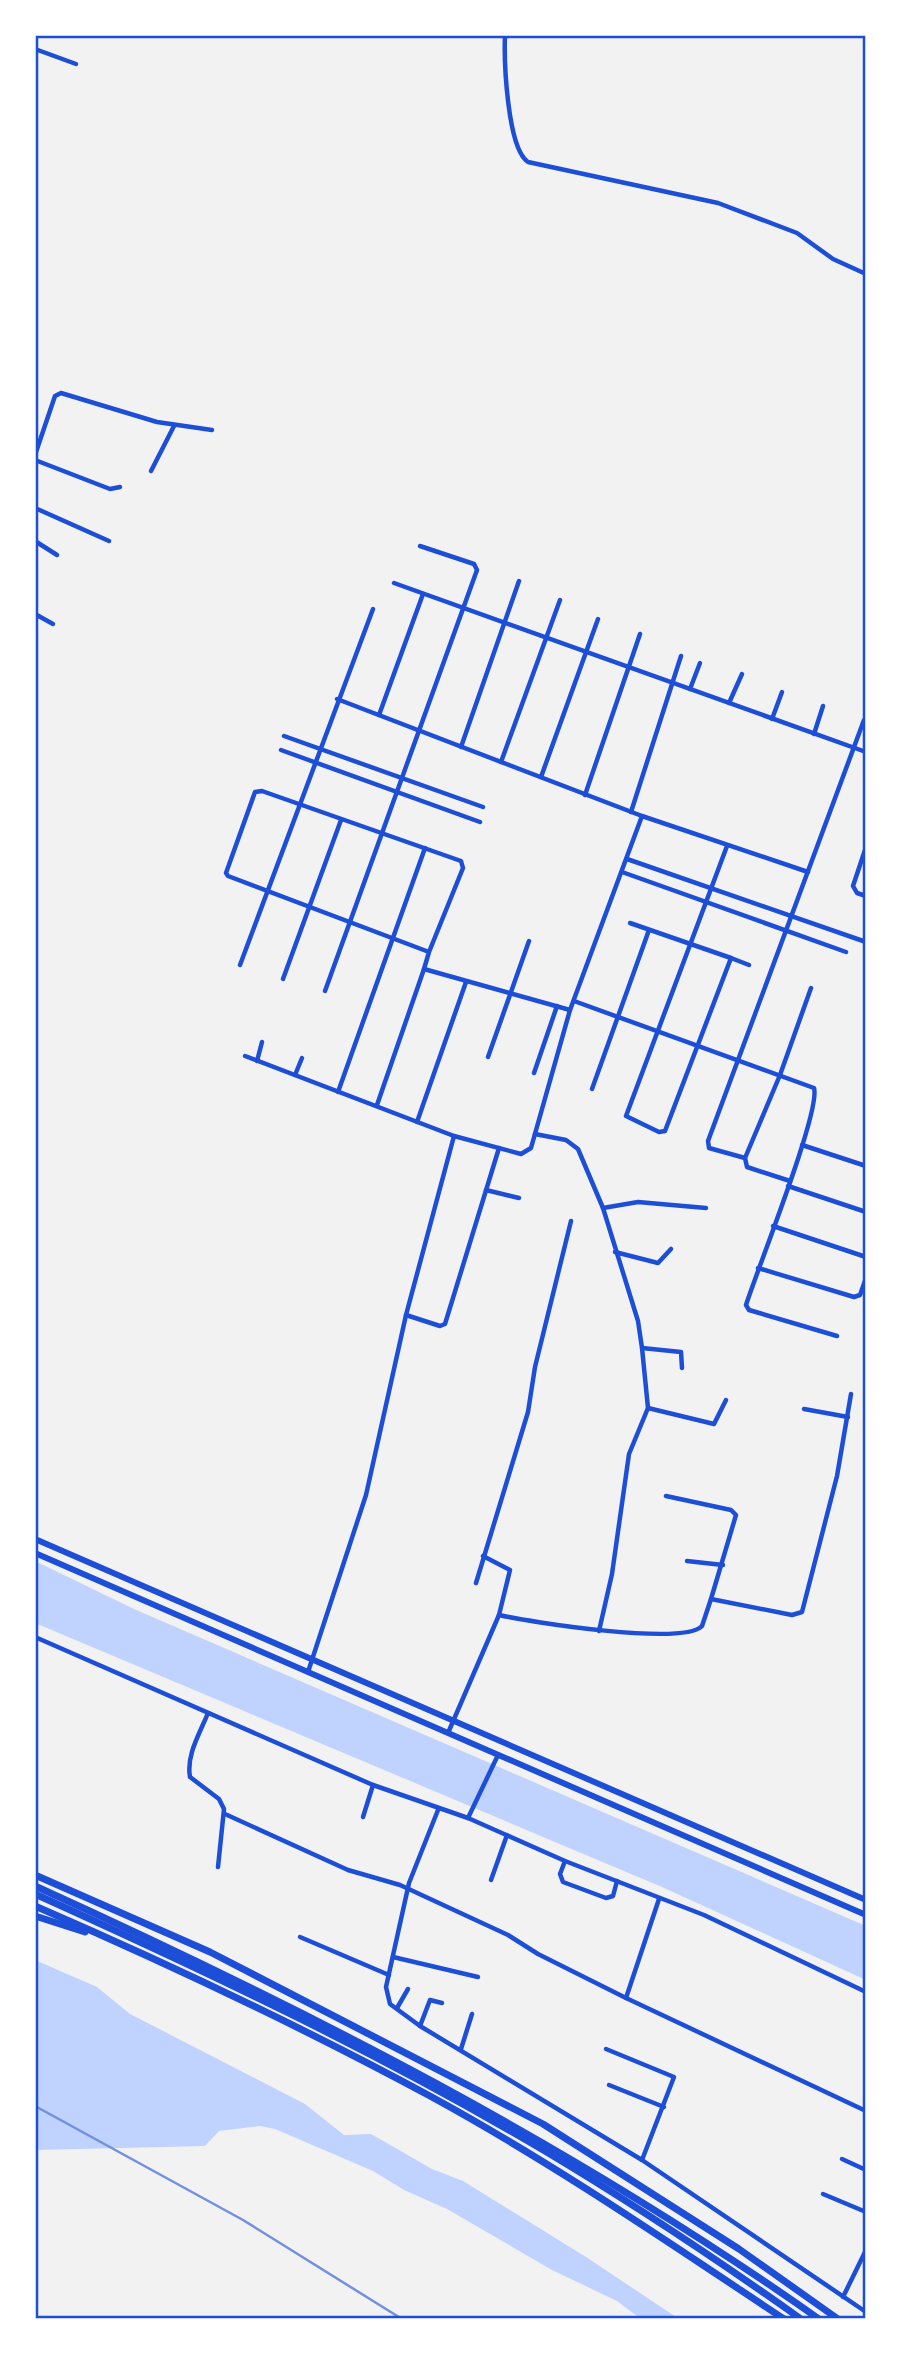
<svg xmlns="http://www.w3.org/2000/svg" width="901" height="2354" font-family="'Roboto Serif',serif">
<rect width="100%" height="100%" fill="#f2f2f2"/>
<g fill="#bfd3fe">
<path d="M 35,1561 L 134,1609 L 866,1926 L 866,1980 L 662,1887 L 35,1623 Z"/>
<path d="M 35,1960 L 97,1987 L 130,2014 L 305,2104 L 344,2135 L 371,2134 L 432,2169 L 463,2181 L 586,2257 L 679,2319 L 641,2319 L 617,2301 L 552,2270 L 447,2209 L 404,2190 L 373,2171 L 275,2129 L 260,2126 L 219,2131 L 205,2146 L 35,2150 Z"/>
</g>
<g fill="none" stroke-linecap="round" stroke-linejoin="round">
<g stroke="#1d4ed8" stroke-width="4.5">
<path d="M 505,35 C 504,60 507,148 528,162 L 718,203 L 797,233 L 833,259 L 866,274"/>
<path d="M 35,49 L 76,64"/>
<path d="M 35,455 L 55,396 L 61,393 L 157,422 L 212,430"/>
<path d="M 35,460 L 110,489 L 120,487"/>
<path d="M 151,471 L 174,426"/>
<path d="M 35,508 L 109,541"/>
<path d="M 35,541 L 57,555"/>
<path d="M 394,583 L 866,752"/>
<path d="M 35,614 L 53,624"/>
<path d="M 690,689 L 700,663"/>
<path d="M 337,699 L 642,816 L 808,872"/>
<path d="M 729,703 L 742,674"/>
<path d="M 379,715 L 423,594"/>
<path d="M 772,719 L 782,692"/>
<path d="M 814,734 L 823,706"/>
<path d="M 284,736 L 483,807"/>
<path d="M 461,747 L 519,581"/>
<path d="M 281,750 L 480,822"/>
<path d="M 501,762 L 560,600"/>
<path d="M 541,777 L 598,619"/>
<path d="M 585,795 L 640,634"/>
<path d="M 631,812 L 681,656"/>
<path d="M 727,846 L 626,1116 L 659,1132 L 665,1131 L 731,958 L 749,965"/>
<path d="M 866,847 L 853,886 L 857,893 L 866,896"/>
<path d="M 627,859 L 866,942"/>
<path d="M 622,872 L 846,952"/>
<path d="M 630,923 L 731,958"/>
<path d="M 429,952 L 463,868 L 461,861 L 262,791 L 255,792 L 226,873 L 228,876 L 429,952 L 424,969 L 570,1010"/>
<path d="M 240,965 L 373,609"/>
<path d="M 283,979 L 341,820"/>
<path d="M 325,991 L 477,570 L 474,564 L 420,546"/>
<path d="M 574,1001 L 814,1088 C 821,1111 757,1270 746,1305 L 749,1310 L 837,1336"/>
<path d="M 245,1056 L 454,1136"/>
<path d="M 488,1057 L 529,941"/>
<path d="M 257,1061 L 262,1042"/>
<path d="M 534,1073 L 557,1006"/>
<path d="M 295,1075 L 302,1058"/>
<path d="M 592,1089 L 649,930"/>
<path d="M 338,1092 L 425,848"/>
<path d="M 377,1105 L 424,969"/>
<path d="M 417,1122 L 466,982"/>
<path d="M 535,1134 L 566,1140 L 578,1149 L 603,1208 L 638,1321 L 642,1348 L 648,1408 L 629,1454 L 612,1574 L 599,1631"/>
<path d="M 802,1145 L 866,1166"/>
<path d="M 745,1158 L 709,1148 L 708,1141 L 864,720"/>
<path d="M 790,1181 L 747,1167 L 745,1158 L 780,1075 L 811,988"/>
<path d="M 788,1186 L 866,1212"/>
<path d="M 486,1190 L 519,1198"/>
<path d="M 603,1208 L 638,1202 L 706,1208"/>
<path d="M 773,1226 L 866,1257"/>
<path d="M 615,1252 L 658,1263 L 671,1249"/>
<path d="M 758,1268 L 854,1297 L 860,1295 L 866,1278"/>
<path d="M 406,1315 L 440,1326 L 445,1324 L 499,1148"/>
<path d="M 642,1348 L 681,1352 L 682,1368"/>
<path d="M 648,1408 L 714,1424 L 726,1400"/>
<path d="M 804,1409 L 848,1417"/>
<path d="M 666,1496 L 731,1510 L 736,1515 L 711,1599"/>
<path d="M 483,1556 L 510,1570 L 499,1615"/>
<path d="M 687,1561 L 723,1565"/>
<path d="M 476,1583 L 528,1412 L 535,1367 L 571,1221"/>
<path d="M 35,1637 L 373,1785 L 468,1818 L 565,1861 L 704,1915 L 866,1992"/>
<path d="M 308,1672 L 366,1495 L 406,1315 L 454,1136 L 521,1154 L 531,1148 L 570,1010 L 642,816"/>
<path d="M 208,1713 C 200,1733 186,1755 190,1777 L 219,1799 L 224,1809 L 218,1867"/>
<path d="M 448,1733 L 499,1615 C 529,1622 683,1646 702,1626 L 711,1599 L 792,1615 L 802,1612 L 837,1476 L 851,1394"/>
<path d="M 438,1810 L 409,1883 L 386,1987 L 390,2004 L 420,2026 L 642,2160 L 866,2312"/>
<path d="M 225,1814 L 348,1870 L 400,1885 L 508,1935 L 538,1954 L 626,1998 L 866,2111"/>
<path d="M 363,1817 L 373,1785"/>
<path d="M 468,1818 L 498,1755"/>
<path d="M 565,1861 L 560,1874 L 563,1882 L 606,1898 L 613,1896 L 617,1881"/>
<path d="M 491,1880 L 507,1835"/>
<path d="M 300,1937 L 389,1975"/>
<path d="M 393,1957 L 478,1977"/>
<path d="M 626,1998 L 659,1899"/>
<path d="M 397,2008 L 408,1989"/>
<path d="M 420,2026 L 430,2000 L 442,2003"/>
<path d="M 461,2049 L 472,2014"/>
<path d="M 606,2049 L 674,2077 L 642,2160"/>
<path d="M 609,2085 L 664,2107"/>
<path d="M 842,2159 L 866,2170"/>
<path d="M 823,2194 L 866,2212"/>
<path d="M 843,2297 L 866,2250"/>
</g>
<g stroke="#1d4ed8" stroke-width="6">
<path d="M 35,1539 L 866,1900"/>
<path d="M 35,1553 L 866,1915"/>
</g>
<g stroke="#1d4ed8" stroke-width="7">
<path d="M 35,1875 L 210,1952 L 543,2124 L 739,2249 L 838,2319"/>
<path d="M 35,1886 C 308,2010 574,2146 819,2319"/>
<path d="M 35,1894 C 208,1972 381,2054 545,2151 C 632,2203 718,2260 801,2319"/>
<path d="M 35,1906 C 169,1964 302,2027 430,2096 C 553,2163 668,2242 784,2319"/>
<path d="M 35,1916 L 85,1932"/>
</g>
<path stroke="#7290e2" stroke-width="2.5" d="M 35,2106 L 243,2220 L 402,2319"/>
</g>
<rect width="901" height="2354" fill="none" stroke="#ffffff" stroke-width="74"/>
<rect x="37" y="37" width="827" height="2280" fill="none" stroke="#1d4ed8" stroke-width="2.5"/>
</svg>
